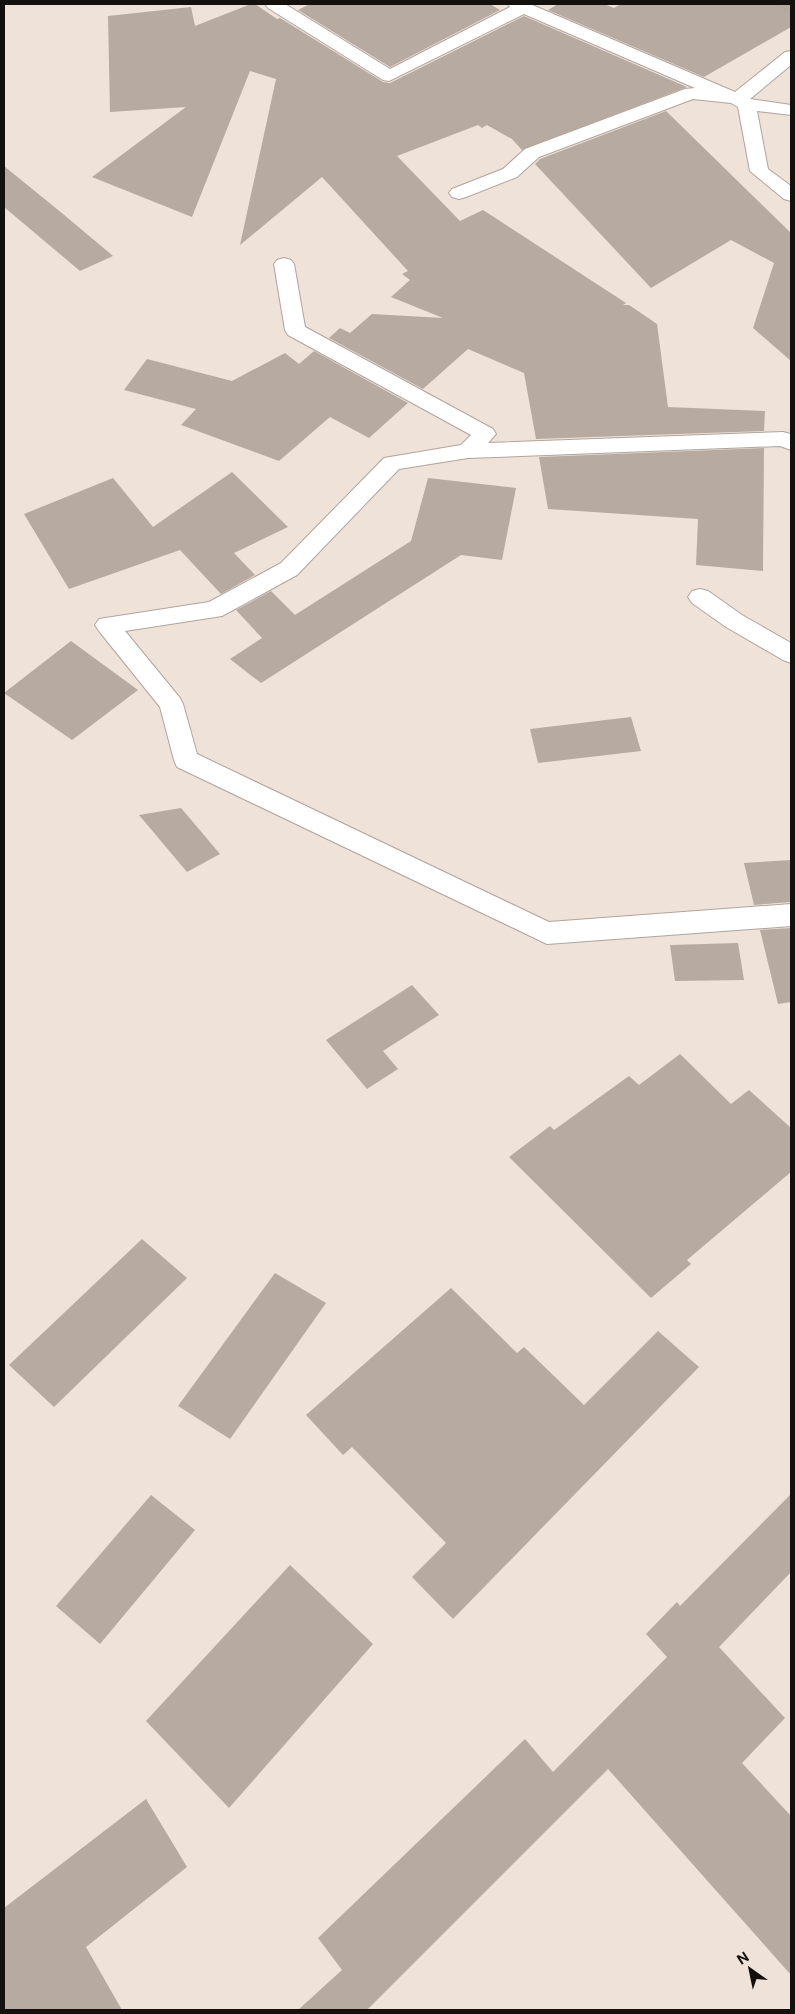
<svg xmlns="http://www.w3.org/2000/svg" width="795" height="2014" font-family="'Public Sans',sans-serif">
<rect width="100%" height="100%" fill="#efe2d9"/>
<g fill="#b6aaa1">
<path d="M 251,4 L 255,4 L 277,19 L 280,18 L 383,82 L 390,83 L 524,16 L 687,87 L 522,150 L 512,139 L 487,125 L 482,128 L 478,125 L 397,156 L 460,221 L 483,210 L 626,303 L 623,305 L 629,305 L 657,324 L 668,407 L 765,411 L 764,431 L 536,439 L 524,373 L 468,349 L 423,389 L 329,338 L 340,328 L 350,333 L 372,314 L 443,318 L 391,297 L 410,280 L 402,274 L 408,271 L 322,177 L 240,245 L 276,79 L 250,71 L 192,217 L 92,177 L 186,107 L 110,112 L 108,16 L 191,7 L 195,26 Z"/>
<path d="M 310,4 L 490,4 L 500,10 L 390,67 L 298,10 Z"/>
<path d="M 558,4 L 604,4 L 614,8 L 621,4 L 791,4 L 791,27 L 704,77 L 548,10 Z"/>
<path d="M 666,111 L 791,233 L 791,361 L 753,328 L 774,263 L 731,240 L 651,288 L 535,164 L 540,159 Z"/>
<path d="M 4,166 L 63,214 L 113,256 L 80,271 L 4,207 Z"/>
<path d="M 314,351 L 408,403 L 369,438 L 330,417 L 279,461 L 181,425 L 196,409 L 124,390 L 147,359 L 232,381 L 285,353 L 299,364 Z"/>
<path d="M 764,448 L 763,571 L 696,565 L 698,519 L 548,509 L 539,457 Z"/>
<path d="M 232,472 L 288,527 L 234,553 L 255,575 L 221,594 L 180,550 L 69,589 L 24,514 L 113,478 L 153,527 Z"/>
<path d="M 428,478 L 516,488 L 502,560 L 461,555 L 261,683 L 230,659 L 262,638 L 236,610 L 271,591 L 295,615 L 411,541 Z"/>
<path d="M 71,641 L 138,690 L 72,740 L 4,693 Z"/>
<path d="M 631,717 L 641,751 L 538,763 L 530,729 Z"/>
<path d="M 181,808 L 220,854 L 187,872 L 139,815 Z"/>
<path d="M 791,860 L 791,902 L 754,905 L 744,863 Z"/>
<path d="M 791,928 L 791,1002 L 778,1004 L 760,930 Z"/>
<path d="M 738,943 L 744,980 L 675,981 L 670,945 Z"/>
<path d="M 412,985 L 439,1015 L 383,1051 L 398,1069 L 367,1089 L 326,1040 Z"/>
<path d="M 680,1054 L 731,1104 L 749,1090 L 791,1128 L 791,1172 L 687,1260 L 691,1264 L 651,1298 L 509,1157 L 550,1126 L 554,1130 L 629,1076 L 639,1085 Z"/>
<path d="M 142,1239 L 187,1278 L 54,1407 L 9,1365 Z"/>
<path d="M 275,1273 L 326,1303 L 230,1439 L 178,1406 Z"/>
<path d="M 451,1288 L 517,1353 L 524,1347 L 584,1405 L 658,1331 L 699,1367 L 453,1619 L 412,1577 L 446,1543 L 352,1447 L 343,1455 L 306,1415 Z"/>
<path d="M 791,1494 L 791,1572 L 719,1647 L 785,1718 L 742,1763 L 791,1816 L 791,1975 L 608,1769 L 367,2010 L 298,2010 L 342,1970 L 318,1938 L 525,1739 L 553,1772 L 667,1657 L 646,1634 L 677,1602 L 680,1606 Z"/>
<path d="M 151,1495 L 195,1530 L 100,1644 L 56,1606 Z"/>
<path d="M 290,1565 L 373,1644 L 229,1808 L 146,1721 Z"/>
<path d="M 146,1799 L 187,1867 L 86,1947 L 122,2010 L 4,2010 L 4,1908 Z"/>
</g>
<g fill="none" stroke-linecap="round" stroke-linejoin="round">
<defs>
<g id="minor">
<path d="M 265,4 L 285,4 L 390,69 L 510,7 L 508,4 L 530,4 L 735,92 L 785,52 L 791,51 L 791,65 L 750,99 L 791,105 L 791,115 L 757,111 L 768,169 L 791,186 L 791,201 L 784,199 L 750,171 L 738,107 L 731,103 L 693,99 L 539,157 L 517,177 L 466,197 L 459,199 L 452,197 L 449,193 L 452,189 L 503,169 L 525,149 L 685,89 L 695,88 L 524,14 L 389,81 L 383,80 L 268,8 Z"/>
<path d="M 284,258 L 291,260 L 294,264 L 305,327 L 493,429 L 496,434 L 488,443 L 783,432 L 791,434 L 791,450 L 780,446 L 468,458 L 399,469 L 297,575 L 222,616 L 125,631 L 180,698 L 183,704 L 197,754 L 549,922 L 791,904 L 791,926 L 547,944 L 177,767 L 174,760 L 160,707 L 99,631 L 95,625 L 99,619 L 209,602 L 281,563 L 384,458 L 461,445 L 471,435 L 288,335 L 285,330 L 274,264 L 277,260 Z"/>
<path d="M 700,589 L 708,591 L 742,615 L 791,643 L 791,663 L 783,660 L 726,627 L 692,603 L 688,597 L 692,591 Z"/>
</g>
</defs>
<use href="#minor" stroke="#b1a49c" stroke-width="2"/>
<path stroke="#a79d96" stroke-width="2.5" stroke-dasharray="0.5 2.5" stroke-linecap="butt" d="M 774,4 L 791,12"/>
<use href="#minor" fill="#fff" fill-rule="evenodd"/>
</g>
<rect width="795" height="2014" fill="none" stroke="#14100d" stroke-width="10"/>
<g transform="translate(750 1969) rotate(327)" stroke="#efe2d9" stroke-width="4" paint-order="stroke">
<path d="M0-4L9 19L0 12L-9 19Z" fill="#14100d"/>
<text y="-8" font-size="14" font-weight="bold" text-anchor="middle" fill="#14100d">N</text>
</g>
</svg>
